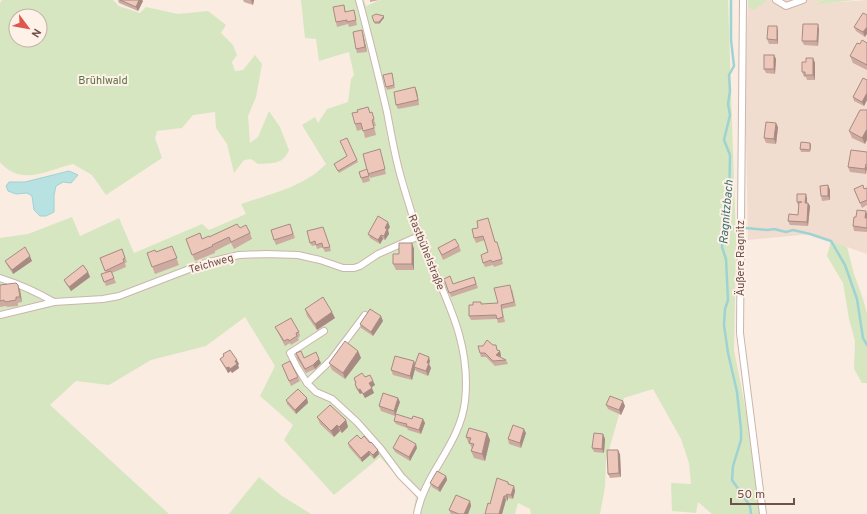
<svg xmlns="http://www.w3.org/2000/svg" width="867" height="514" font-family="Overpass,sans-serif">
<rect width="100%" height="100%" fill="#faece1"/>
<path fill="#f1ddd0" d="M 748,0 L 824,0 L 814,4 L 867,0 L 867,254 L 810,234 L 748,240 L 745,86 Z"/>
<g fill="#d6e6c1" fill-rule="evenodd">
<path d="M 2,0 L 113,0 L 119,6 L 140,13 L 146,7 L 178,14 L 208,11 L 226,25 L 221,33 L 233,45 L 237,55 L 232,62 L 235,71 L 243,70 L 255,55 L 262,64 L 256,97 L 248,116 L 250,143 L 258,137 L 269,111 L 280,127 L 289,150 C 283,165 272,163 258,164 L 251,159 L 244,160 L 234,173 L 227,144 L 216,128 L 215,112 L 193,115 L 182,128 L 157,131 L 155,138 L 162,158 L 106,195 L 92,175 L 73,164 C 47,170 21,187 0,162 L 0,3 ZM 16,16 L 40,16 L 40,40 L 16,40 Z"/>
<path d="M 301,0 L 364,0 L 366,6 L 380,0 L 728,0 L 736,242 L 734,350 L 766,514 L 712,514 L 698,502 L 696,513 L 672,511 L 671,483 L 691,484 L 689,463 L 681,439 L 653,389 L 624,398 L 606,460 L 605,487 L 600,514 L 531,514 L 530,509 L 518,503 L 515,514 L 413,514 L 416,497 L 380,457 L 334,495 L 284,440 L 293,425 L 260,396 L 275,366 L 245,317 L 206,346 L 151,360 L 109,385 L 76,381 L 50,405 L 169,514 L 0,514 L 0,238 L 28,234 L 72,217 L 80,236 L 119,218 L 134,253 L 202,224 L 209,230 L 246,214 L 241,204 C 270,194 304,187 326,164 L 302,125 L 315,117 L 318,123 L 327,109 L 348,102 L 351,79 L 354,75 L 349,52 L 319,61 L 316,39 L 305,38 ZM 391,121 L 399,157 L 400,166 L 402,167 L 423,237 L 416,241 L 393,161 L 385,123 Z"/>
<path d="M 748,0 L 765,0 L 767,1 L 754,10 L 748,7 Z"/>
<path d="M 824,0 L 855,0 L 812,5 Z"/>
<path d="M 831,241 L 847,247 L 854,274 L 863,299 L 867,314 L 867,383 L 862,383 L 854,369 L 855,341 L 849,319 L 843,283 L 827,256 Z"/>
<path d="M 259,477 L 282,496 L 311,514 L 229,514 Z"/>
</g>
<path fill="#b7e2e1" stroke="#9ed3d3" d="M 69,171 L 78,175 L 71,183 L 63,182 L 56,186 L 54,195 L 54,212 L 46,216 L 40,216 L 34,210 L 32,196 L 27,193 L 16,194 L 8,191 L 6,186 L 9,182 L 25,182 Z"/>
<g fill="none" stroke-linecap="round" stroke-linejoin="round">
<g stroke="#9ed3d3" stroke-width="2.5">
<path d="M 731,0 L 731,40 L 734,66 L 729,75 L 730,91 L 728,104 L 730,115 L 724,140 L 730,155 L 729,209 L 725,221 L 722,247 L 726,259 L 728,300 L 725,309 L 724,325 L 728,353 L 737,392 L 741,429 L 741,440 L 733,466 L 732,480 L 750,506 L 751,514"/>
<path d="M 724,228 L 736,228"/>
<path d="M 746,228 L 768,230 L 774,229 L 786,232 L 793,230 L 810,234 L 831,241 L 845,265 L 857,299 L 863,338 L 867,345"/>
</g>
<defs>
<g id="minor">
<path d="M 359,0 C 369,37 378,74 387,112 C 390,128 393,145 397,162 C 401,180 407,197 412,214 C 432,279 473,329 465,401 C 460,445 424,474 417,514"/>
<path d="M 743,0 L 740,333 L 763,514"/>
<path d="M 776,0 L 786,6 L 803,0"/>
<path d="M 0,278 C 19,284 37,292 54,302"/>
<path d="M 0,315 L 54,302 L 103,299 L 119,296 L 205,263 L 239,255 L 266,254 L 298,255 L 320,260 L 343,268 L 354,268 L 360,266 L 378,254 L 419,236"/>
<path d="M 365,315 L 331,360 L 307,383 L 316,392 L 332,399 L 357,422 L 381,449 L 401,476 L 421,496"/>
<path d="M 307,383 L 297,367 L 290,353 L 324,331"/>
</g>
</defs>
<use href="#minor" stroke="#ccb5ac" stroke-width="8"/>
<use href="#minor" stroke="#fff" stroke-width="6"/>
</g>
<g fill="#cdaba1">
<path d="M 118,0 L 142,0 L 143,1 L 138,11 L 119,3 Z"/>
<path d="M 243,0 L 254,0 L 253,5 L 244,2 Z"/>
<path d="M 370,0 L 379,0 L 370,2 Z"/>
<path d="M 346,10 L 346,12 L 355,15 L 357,25 L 349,27 L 348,24 L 337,27 L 336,22 Z"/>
<path d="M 867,15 L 865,37 L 856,31 L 854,27 Z"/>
<path d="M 384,18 L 379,24 L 375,24 L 374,22 Z"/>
<path d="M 819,29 L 818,46 L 804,45 L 802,41 Z"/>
<path d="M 362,30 L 363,34 L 367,52 L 357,53 L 356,49 Z"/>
<path d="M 778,31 L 778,44 L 769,44 L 767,39 Z"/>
<path d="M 867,43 L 867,70 L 853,63 L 850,56 L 860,44 Z"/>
<path d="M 774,55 L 776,59 L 775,74 L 766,73 L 764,69 Z"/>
<path d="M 813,58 L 815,63 L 815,80 L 807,80 L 806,77 L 804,77 L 802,72 L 806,62 Z"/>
<path d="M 392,75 L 395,88 L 387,90 L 386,87 Z"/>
<path d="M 867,80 L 867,100 L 864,106 L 854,101 L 853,97 Z"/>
<path d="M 415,87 L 417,92 L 419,105 L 398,109 L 396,105 Z"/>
<path d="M 368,107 L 370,113 L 374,119 L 376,126 L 374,126 L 376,135 L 365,138 L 363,129 L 357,131 L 355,124 L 358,112 Z"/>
<path d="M 867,110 L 865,144 L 852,138 L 849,131 Z"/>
<path d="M 778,127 L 776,144 L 766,143 L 764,138 Z"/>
<path d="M 810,143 L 811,145 L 810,152 L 801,152 L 800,149 Z"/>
<path d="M 380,149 L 386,174 L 370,178 L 368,174 Z"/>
<path d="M 867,152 L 866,174 L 850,172 L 848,167 Z"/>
<path d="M 347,156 L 357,160 L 358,162 L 339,173 L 334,164 Z"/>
<path d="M 367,169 L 370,181 L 363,183 L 361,178 Z"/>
<path d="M 828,185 L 830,190 L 830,200 L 822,201 L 821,196 Z"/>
<path d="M 867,188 L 867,205 L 862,208 L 854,189 L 864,189 Z"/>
<path d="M 807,198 L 807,203 L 808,203 L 810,206 L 808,226 L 790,225 L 788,221 L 798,215 L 799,205 L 798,205 L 797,202 Z"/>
<path d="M 867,214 L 867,232 L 854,231 L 853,226 L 856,217 Z"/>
<path d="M 489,222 L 495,242 L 498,246 L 503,264 L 494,267 L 493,265 L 485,267 L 483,263 L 488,252 L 485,240 L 476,243 L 474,238 L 478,228 Z"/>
<path d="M 290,224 L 295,238 L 276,245 L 274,240 Z"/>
<path d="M 323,227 L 331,251 L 325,252 L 323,247 L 317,249 L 316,245 L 312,246 L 310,243 Z"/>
<path d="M 390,227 L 388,230 L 389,234 L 385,240 L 383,239 L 380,244 L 370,238 L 368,234 Z"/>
<path d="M 240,228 L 250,233 L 252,239 L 234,249 L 231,243 L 215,251 L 215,253 L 195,261 L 186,239 L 202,239 L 209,237 Z"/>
<path d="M 412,243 L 414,249 L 414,270 L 396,270 L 393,264 Z"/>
<path d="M 172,246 L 179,265 L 155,274 L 147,253 L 156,252 Z"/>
<path d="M 459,246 L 461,251 L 443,260 L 438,248 Z"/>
<path d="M 122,249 L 127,262 L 125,263 L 126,267 L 112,273 L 116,283 L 106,286 L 101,274 L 106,273 L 100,258 Z"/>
<path d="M 5,261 L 32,261 L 13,274 L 7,265 Z"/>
<path d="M 88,272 L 90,277 L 71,291 L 66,284 L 64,280 Z"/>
<path d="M 474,277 L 478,288 L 451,297 L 444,279 L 453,284 Z"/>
<path d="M 0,285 L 18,285 L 20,290 L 22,302 L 18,303 L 18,306 L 7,307 L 6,306 L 0,307 Z"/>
<path d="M 512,289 L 516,306 L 502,309 L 505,322 L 498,323 L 497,319 L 471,320 L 469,316 L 473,305 L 498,303 Z"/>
<path d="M 305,309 L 335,318 L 317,330 L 307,316 Z"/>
<path d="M 383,321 L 373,336 L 361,328 L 360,324 Z"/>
<path d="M 275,327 L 299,332 L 300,336 L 298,338 L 299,340 L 291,345 L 290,343 L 285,346 L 277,331 Z"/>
<path d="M 498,350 L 500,351 L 501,356 L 500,357 L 506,360 L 508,364 L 495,366 L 486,357 L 481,357 L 480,353 Z"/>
<path d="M 358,351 L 361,358 L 345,379 L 332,370 L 329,363 Z"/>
<path d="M 296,353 L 304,358 L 321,363 L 315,369 L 306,373 L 297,358 Z"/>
<path d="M 223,354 L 239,364 L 238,365 L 239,368 L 232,373 L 231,371 L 228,373 L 222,363 L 220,359 L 224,356 Z"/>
<path d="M 430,361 L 429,364 L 431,368 L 428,376 L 416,371 L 415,369 L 412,380 L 393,375 L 391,370 Z"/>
<path d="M 282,365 L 298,377 L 300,381 L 291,386 Z"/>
<path d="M 365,377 L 373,381 L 375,385 L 371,387 L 374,393 L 365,398 L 362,393 L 360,394 L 356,388 L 355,384 L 355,383 L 354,378 Z"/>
<path d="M 307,398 L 308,403 L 296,414 L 287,404 L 286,400 Z"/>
<path d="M 400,402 L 395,416 L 381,411 L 379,406 Z"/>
<path d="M 606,405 L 625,406 L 621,415 L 608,409 Z"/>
<path d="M 317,417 L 346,420 L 348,427 L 342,433 L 340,431 L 334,437 L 320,424 Z"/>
<path d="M 412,419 L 423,419 L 425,423 L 421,434 L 408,430 L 407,428 L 396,424 L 394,421 Z"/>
<path d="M 487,433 L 490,440 L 485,461 L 474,458 L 471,451 L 472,449 L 470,444 L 469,444 L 466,437 Z"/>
<path d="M 526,433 L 521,448 L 509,444 L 508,439 Z"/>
<path d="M 603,434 L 605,439 L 604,453 L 594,452 L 592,448 Z"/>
<path d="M 361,439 L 379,454 L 374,459 L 370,455 L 362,462 L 349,447 L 348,443 Z"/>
<path d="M 393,448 L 417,448 L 410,461 L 395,452 Z"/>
<path d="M 620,454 L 621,477 L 610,478 L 608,474 Z"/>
<path d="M 446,476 L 447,480 L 440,492 L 432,487 L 430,483 Z"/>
<path d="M 508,482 L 510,485 L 514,486 L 515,491 L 513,499 L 508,498 L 508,501 L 506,500 L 502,514 L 490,504 Z"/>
<path d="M 470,501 L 471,506 L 468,514 L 451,514 L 449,510 Z"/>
</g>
<g fill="#a78b83">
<path d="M 139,0 L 142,0 L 143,1 L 138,11 L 136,7 Z"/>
<path d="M 251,0 L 254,0 L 253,5 Z"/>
<path d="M 384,16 L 384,18 L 379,24 L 379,22 Z"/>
<path d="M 818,24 L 819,29 L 818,46 L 817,41 Z"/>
<path d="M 777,26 L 778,31 L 778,44 L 777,40 Z"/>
<path d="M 867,27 L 867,34 L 865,37 L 863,32 Z"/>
<path d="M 362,30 L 363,34 L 367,52 L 365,47 Z"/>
<path d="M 774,55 L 776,59 L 775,74 L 774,69 Z"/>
<path d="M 813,58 L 815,63 L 815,80 L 813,75 Z"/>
<path d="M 415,87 L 417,92 L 419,105 L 418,100 Z"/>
<path d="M 867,93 L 867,100 L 864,106 L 862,102 Z"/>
<path d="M 776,123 L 778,127 L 776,144 L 774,139 Z"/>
<path d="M 867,129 L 867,140 L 865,144 L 862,138 Z"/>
<path d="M 810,143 L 811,145 L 810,152 Z"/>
<path d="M 866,164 L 867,168 L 866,174 L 865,169 Z"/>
<path d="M 828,185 L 830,190 L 830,200 L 828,196 Z"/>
<path d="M 806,194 L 807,198 L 807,206 L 805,203 Z"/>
<path d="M 808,203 L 810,206 L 808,226 L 807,222 Z"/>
<path d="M 866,211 L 867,214 L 867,219 L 865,218 Z"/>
<path d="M 388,222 L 390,227 L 388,230 L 389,234 L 385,240 L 384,236 L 385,228 Z"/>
<path d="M 381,235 L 383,239 L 380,244 L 378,240 Z"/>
<path d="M 412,243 L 414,249 L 414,270 L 412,264 Z"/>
<path d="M 30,256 L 32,261 L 13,274 L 12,270 Z"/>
<path d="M 88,272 L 90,277 L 71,291 L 69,287 Z"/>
<path d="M 18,285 L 20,290 L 22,302 L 20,297 Z"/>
<path d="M 332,312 L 335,318 L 317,330 L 315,324 Z"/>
<path d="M 381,316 L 383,321 L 373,336 L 371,332 Z"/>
<path d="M 496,345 L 498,352 L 500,351 L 501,356 L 498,359 L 496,355 L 497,350 Z"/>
<path d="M 358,351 L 361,358 L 345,379 L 343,373 Z"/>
<path d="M 429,357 L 430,361 L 429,364 L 431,368 L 428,376 L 426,371 L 427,363 Z"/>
<path d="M 319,359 L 321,363 L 315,369 L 313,365 Z"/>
<path d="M 237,360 L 239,364 L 238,365 L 239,368 L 232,373 L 230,369 L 235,361 Z"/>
<path d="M 414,361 L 416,366 L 414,367 L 415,369 L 412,380 L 410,376 Z"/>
<path d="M 229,367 L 231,371 L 228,373 L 226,368 Z"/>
<path d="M 373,381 L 375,385 L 371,388 L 369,383 Z"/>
<path d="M 372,388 L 374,393 L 365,398 L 363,394 Z"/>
<path d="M 360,389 L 362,393 L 360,394 L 358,390 Z"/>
<path d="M 307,398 L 308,403 L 296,414 L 295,410 Z"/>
<path d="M 398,398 L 400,402 L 395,416 L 394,411 Z"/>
<path d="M 623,401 L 625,406 L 621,415 L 619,410 Z"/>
<path d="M 423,419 L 425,423 L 421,434 L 419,430 Z"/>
<path d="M 346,420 L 348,427 L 342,433 L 339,427 Z"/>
<path d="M 337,425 L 340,431 L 334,437 L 331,431 Z"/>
<path d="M 524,429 L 526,433 L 521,448 L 520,443 Z"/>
<path d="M 487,433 L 490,440 L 485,461 L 482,454 Z"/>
<path d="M 603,434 L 605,439 L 604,453 L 602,449 Z"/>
<path d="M 416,444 L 417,448 L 410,461 L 409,457 Z"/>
<path d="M 378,450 L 379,454 L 374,459 L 373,455 Z"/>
<path d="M 618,450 L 620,454 L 621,477 L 619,473 Z"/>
<path d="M 369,451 L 370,455 L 362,462 L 361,458 Z"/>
<path d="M 446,476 L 447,480 L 440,492 L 438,488 Z"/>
<path d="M 514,486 L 515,491 L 513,499 L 511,495 Z"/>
<path d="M 507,494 L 508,498 L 508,501 L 506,496 Z"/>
<path d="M 504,496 L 506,500 L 502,514 L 499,514 Z"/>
<path d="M 470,501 L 471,506 L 468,514 L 464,514 Z"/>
</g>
<g fill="#eec7bb" stroke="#a78b83">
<path d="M 120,0 L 139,0 L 136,7 Z"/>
<path d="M 344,5 L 345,12 L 354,10 L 356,20 L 347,22 L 347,20 L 336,22 L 333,7 Z"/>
<path d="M 863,13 L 867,15 L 867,27 L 863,32 L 854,27 Z"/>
<path d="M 376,14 L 384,16 L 379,22 L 374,22 L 372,16 Z"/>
<path d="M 803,24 L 818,24 L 817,41 L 802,41 Z"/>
<path d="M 768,26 L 777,26 L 777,40 L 767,39 Z"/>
<path d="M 362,30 L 365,47 L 356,49 L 353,32 Z"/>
<path d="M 862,40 L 867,43 L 867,65 L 850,56 L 857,43 L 860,44 Z"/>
<rect x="764" y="55" width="10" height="14"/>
<path d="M 806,58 L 813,58 L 813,75 L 805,75 L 805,72 L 802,72 L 802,62 L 806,62 Z"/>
<path d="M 392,73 L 394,85 L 386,87 L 383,75 Z"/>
<path d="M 863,78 L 867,80 L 867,93 L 862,102 L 853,97 Z"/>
<path d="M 415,87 L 418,100 L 396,105 L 394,92 Z"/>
<path d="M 368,107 L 370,113 L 372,112 L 374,119 L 372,120 L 374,128 L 363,131 L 361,123 L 355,124 L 352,113 L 358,112 L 357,110 Z"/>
<path d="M 860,110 L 867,110 L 867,129 L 862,138 L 849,131 Z"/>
<path d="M 766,122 L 776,123 L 774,139 L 764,138 Z"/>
<path d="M 347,138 L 357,160 L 338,171 L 334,164 L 347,156 L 340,141 Z"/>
<path d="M 801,142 L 810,143 L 810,150 L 800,149 Z"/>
<path d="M 380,149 L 385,169 L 368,174 L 363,154 Z"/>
<path d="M 851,150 L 867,152 L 867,164 L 866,164 L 865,169 L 848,167 Z"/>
<path d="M 367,169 L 369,176 L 361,178 L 359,172 Z"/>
<path d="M 828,185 L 828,196 L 821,196 L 820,186 Z"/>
<path d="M 863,185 L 864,189 L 867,188 L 867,200 L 860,203 L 854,189 Z"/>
<path d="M 797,194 L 806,194 L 805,203 L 808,203 L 807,222 L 788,221 L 789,214 L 798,215 L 799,202 L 802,202 L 797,202 Z"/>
<path d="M 857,210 L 866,211 L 865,218 L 867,218 L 867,228 L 853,226 L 854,217 L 856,217 Z"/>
<path d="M 378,216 L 388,222 L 385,228 L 387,229 L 384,236 L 381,235 L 378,240 L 368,234 Z"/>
<path d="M 488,218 L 495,242 L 497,242 L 502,259 L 492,262 L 491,260 L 483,263 L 481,255 L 488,252 L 483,236 L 474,238 L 472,229 L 478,228 L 477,221 Z"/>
<path d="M 237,224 L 240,228 L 246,225 L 250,233 L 231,242 L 229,237 L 212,245 L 213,246 L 192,255 L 186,239 L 200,233 L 202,239 L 209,236 L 209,237 Z"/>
<path d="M 290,224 L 293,234 L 274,240 L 271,230 Z"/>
<path d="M 323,227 L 330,247 L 323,248 L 322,243 L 316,245 L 315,241 L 310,243 L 307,231 Z"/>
<path d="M 455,239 L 459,246 L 442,255 L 438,248 Z"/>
<path d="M 399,243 L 412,243 L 412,264 L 393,264 L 393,254 L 399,254 Z"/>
<path d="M 172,246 L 177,258 L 152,267 L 147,253 L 155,250 L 156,252 Z"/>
<path d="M 25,247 L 30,256 L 12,270 L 5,261 Z"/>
<path d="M 122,249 L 125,258 L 123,259 L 124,262 L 105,271 L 100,258 Z"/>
<path d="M 83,265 L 88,272 L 69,287 L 64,280 Z"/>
<path d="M 111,271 L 114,278 L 104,282 L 101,274 Z"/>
<path d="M 450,276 L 453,284 L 474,277 L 476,284 L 449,293 L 444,279 Z"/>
<path d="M 16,283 L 18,285 L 20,297 L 16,297 L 16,300 L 5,302 L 4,300 L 0,301 L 0,285 Z"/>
<path d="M 510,285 L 514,302 L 501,305 L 503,317 L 497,319 L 496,315 L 469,316 L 469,305 L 473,305 L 473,302 L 481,302 L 481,304 L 498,303 L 494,288 Z"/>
<path d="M 323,297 L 332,312 L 315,324 L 305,309 Z"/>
<path d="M 370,309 L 381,316 L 371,332 L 360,324 Z"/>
<path d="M 291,318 L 299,332 L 296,333 L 297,336 L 289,341 L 288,339 L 284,341 L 275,327 Z"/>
<path d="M 487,340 L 493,345 L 496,345 L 497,350 L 500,351 L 496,355 L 506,360 L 493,361 L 485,353 L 480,353 L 478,346 L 483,346 Z"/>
<path d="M 345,341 L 358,351 L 343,373 L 329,363 Z"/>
<path d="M 230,350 L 237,360 L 235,361 L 237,364 L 230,369 L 229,367 L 226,368 L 220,359 L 224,356 L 223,354 Z"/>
<path d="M 301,351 L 304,358 L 316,352 L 319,359 L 313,365 L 305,369 L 296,353 Z"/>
<path d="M 419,353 L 429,357 L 427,363 L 429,363 L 426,371 L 414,367 Z"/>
<path d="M 395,356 L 414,361 L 410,376 L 391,370 Z"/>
<path d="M 290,361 L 298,377 L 289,381 L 282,365 Z"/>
<path d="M 362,373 L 365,377 L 370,375 L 373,381 L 369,383 L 372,388 L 363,394 L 360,389 L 358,390 L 355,384 L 356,383 L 354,378 Z"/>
<path d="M 298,389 L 307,398 L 295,410 L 286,400 Z"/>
<path d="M 383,393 L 398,398 L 394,411 L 379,406 Z"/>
<path d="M 610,396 L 623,401 L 619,410 L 606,405 Z"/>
<path d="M 330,405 L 346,420 L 339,427 L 337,425 L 331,431 L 317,417 Z"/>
<path d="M 396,414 L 412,419 L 413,416 L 423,419 L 419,430 L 406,426 L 407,424 L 394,421 Z"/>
<path d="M 513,425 L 524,429 L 520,443 L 508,439 Z"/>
<path d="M 469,428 L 487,433 L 482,454 L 471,451 L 474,444 L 469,443 L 471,438 L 466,437 Z"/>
<path d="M 594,433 L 603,434 L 602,449 L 592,448 Z"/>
<path d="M 357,435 L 361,439 L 364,436 L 370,443 L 371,442 L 378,450 L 373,455 L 369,451 L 361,458 L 348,443 Z"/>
<path d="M 400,435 L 416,444 L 409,457 L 393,448 Z"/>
<path d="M 607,450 L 618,450 L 619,473 L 608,474 Z"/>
<path d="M 437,471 L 446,476 L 438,488 L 430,483 Z"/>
<path d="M 497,478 L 508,482 L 508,484 L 514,486 L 511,495 L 507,494 L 506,496 L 504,496 L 499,514 L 485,514 L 488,503 L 490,504 Z"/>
<path d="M 456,495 L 470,501 L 464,514 L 459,514 L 449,510 Z"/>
</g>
<g text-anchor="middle" stroke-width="4" stroke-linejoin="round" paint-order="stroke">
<g font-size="11" fill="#597543" stroke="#fef1e7">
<text x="103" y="84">Brühlwald</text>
</g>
<g font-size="11" fill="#6f514a" stroke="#fef1e7">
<text transform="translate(427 252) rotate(68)" y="4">Rastbühelstraße</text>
<text transform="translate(740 258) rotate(-90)" y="4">Äußere Ragnitz</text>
<text transform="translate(211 263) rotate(-16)" y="4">Teichweg</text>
</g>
<g font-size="12" font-style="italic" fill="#407474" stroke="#fef1e7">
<text transform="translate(726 212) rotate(-85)" y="4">Ragnitzbach</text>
</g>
</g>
<g transform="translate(28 28) rotate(122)"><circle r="19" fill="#fef1e7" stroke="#c5b1a8"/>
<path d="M0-3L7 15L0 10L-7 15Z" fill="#dd574d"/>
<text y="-6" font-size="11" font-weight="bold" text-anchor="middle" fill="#6f514a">N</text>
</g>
<path d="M731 498v6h63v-6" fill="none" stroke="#6f514a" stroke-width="2"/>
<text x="737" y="498" font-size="12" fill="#6f514a" stroke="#fef1e7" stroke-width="3" paint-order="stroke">50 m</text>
</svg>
